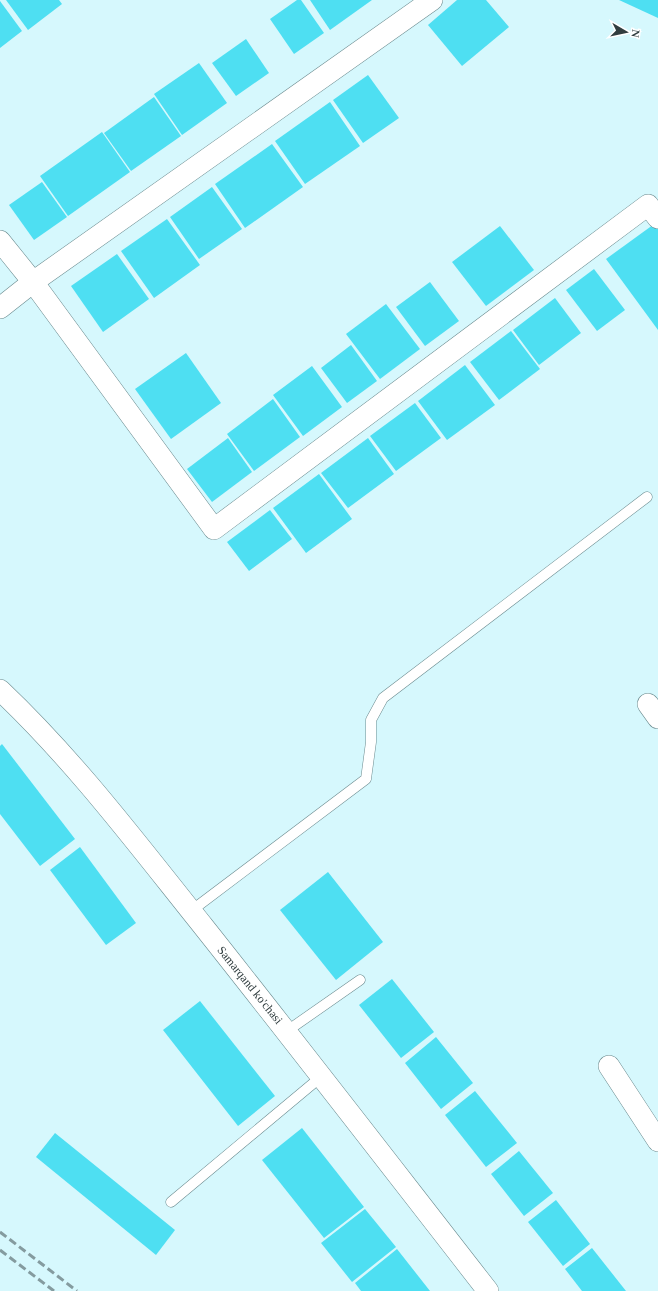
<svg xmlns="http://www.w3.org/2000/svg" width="658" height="1291" font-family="'Times New Roman',serif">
<rect width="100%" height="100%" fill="#d6f8fd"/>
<g fill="#4edff2">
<path d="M 6,0 L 59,0 L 62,4 L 28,30 Z"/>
<path d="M 297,0 L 301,0 L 324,33 L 294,54 L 270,19 Z"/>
<path d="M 310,0 L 372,0 L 330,30 Z"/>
<path d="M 457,0 L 486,0 L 509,27 L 462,66 L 428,25 Z"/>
<path d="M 619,0 L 658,0 L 658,18 Z"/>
<path d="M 0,1 L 22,31 L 0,48 Z"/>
<path d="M 246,39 L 269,73 L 236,96 L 212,63 Z"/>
<path d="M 199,63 L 227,103 L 182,135 L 154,94 Z"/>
<path d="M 368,75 L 399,118 L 363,143 L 333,100 Z"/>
<path d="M 154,97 L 181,136 L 131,171 L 104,133 Z"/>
<path d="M 330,102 L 360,146 L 305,184 L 275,141 Z"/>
<path d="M 102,132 L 130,172 L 68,216 L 40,176 Z"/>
<path d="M 272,144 L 303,187 L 245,228 L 215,184 Z"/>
<path d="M 42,182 L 67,217 L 34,240 L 9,205 Z"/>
<path d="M 212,187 L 242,229 L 199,259 L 170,217 Z"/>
<path d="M 167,219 L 200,265 L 154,298 L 121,251 Z"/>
<path d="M 657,222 L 658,223 L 658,330 L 606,259 Z"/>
<path d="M 500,226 L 534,270 L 486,306 L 452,262 Z"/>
<path d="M 117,254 L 149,299 L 103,332 L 71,286 Z"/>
<path d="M 594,269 L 625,310 L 597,331 L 566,290 Z"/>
<path d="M 430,282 L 459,321 L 425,346 L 396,307 Z"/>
<path d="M 555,298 L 581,333 L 539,365 L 513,330 Z"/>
<path d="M 386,304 L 420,349 L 380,379 L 346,334 Z"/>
<path d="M 511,331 L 540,369 L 499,400 L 470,362 Z"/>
<path d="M 351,345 L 377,381 L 347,403 L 321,368 Z"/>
<path d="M 186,353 L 221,403 L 171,439 L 135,389 Z"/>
<path d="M 465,365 L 495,405 L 447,440 L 418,401 Z"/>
<path d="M 312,366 L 342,407 L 303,436 L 273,395 Z"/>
<path d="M 273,399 L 300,437 L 254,471 L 227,434 Z"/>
<path d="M 415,403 L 441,438 L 396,471 L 370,436 Z"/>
<path d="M 228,438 L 252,472 L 212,502 L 187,469 Z"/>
<path d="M 368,438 L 394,474 L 348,508 L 321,473 Z"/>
<path d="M 319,474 L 352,519 L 306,553 L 273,508 Z"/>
<path d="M 270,510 L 292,539 L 249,571 L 227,542 Z"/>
<path d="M 2,744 L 75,839 L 40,866 L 0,814 L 0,746 Z"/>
<path d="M 80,847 L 136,923 L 106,945 L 50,870 Z"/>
<path d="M 328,872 L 383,942 L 336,980 L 280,910 Z"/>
<path d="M 392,979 L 434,1032 L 401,1058 L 359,1005 Z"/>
<path d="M 200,1001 L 275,1096 L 238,1126 L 163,1030 Z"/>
<path d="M 436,1037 L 473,1083 L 441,1109 L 405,1063 Z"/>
<path d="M 475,1091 L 517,1143 L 486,1167 L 445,1115 Z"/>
<path d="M 302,1128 L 364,1207 L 324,1238 L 262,1160 Z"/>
<path d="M 55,1133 L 175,1230 L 156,1255 L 36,1157 Z"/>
<path d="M 519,1151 L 553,1193 L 524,1216 L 491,1174 Z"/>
<path d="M 556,1200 L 590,1244 L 563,1266 L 528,1222 Z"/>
<path d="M 365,1209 L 396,1247 L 352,1282 L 321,1243 Z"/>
<path d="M 592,1248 L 626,1291 L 582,1291 L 565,1269 Z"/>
<path d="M 397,1249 L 430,1291 L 361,1291 L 355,1283 Z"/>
</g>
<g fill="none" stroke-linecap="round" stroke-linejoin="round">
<defs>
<g id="service">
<path d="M 191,911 L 366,779 L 371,742 L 371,720 L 383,698 L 647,497"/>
<path d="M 287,1031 L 360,980"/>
<path d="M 171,1202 L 322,1076"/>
</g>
<g id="minor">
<path d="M 0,241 L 33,282 L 214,529 L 648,205 L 658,218"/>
<path d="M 0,308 L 33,282 L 432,0"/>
<path d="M 0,690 C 76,762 138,845 203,926 C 299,1047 393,1169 488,1291"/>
<path d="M 648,704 L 658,718"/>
<path d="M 609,1066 L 658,1141"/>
</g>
</defs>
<use href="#service" stroke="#6a8a8e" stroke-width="11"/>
<use href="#minor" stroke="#6a8a8e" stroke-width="22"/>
<use href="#service" stroke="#fff" stroke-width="10"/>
<use href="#minor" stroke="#fff" stroke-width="21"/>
<g stroke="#849b9f" stroke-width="3" stroke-dasharray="8 4" stroke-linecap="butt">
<path d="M 0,1232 L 77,1291"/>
<path d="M 0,1250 L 54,1291"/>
</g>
</g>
<g text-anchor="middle" stroke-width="3.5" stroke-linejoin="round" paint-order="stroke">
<g font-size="12" fill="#303d3f" stroke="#fff">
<text transform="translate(250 985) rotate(51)" y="4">Samarqand ko'chasi</text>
</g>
</g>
<g transform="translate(626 32) rotate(99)" stroke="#ffffff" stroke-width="3" paint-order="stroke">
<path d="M0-3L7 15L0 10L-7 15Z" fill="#303d3f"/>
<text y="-6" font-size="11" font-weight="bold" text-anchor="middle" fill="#303d3f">N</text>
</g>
</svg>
